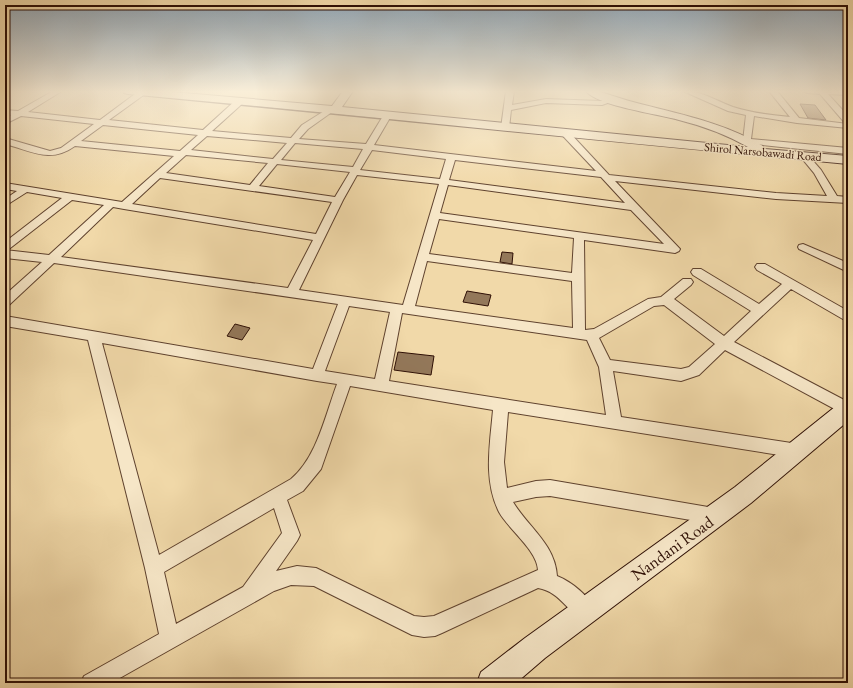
<svg xmlns="http://www.w3.org/2000/svg" width="853" height="688" font-family="'EB Garamond',serif">
<rect width="100%" height="100%" fill="#f1d9a9"/>
<filter id="stains"><feTurbulence type="fractalNoise" baseFrequency=".005" numOctaves="4"/><feColorMatrix values="0 0 0 0 .2 0 0 0 0 .09 0 0 0 0 .02 0 0 0 .5 -.17"/></filter>
<radialGradient id="worn" r=".72"><stop offset=".6" stop-color="#630" stop-opacity="0"/><stop offset="1" stop-color="#630" stop-opacity=".3"/></radialGradient>
<g fill="#93785a" stroke="#2e0f05">
<path d="M 800,104 L 815,105 L 826,120 L 808,118 Z"/>
<path d="M 502,252 L 513,253 L 512,264 L 500,262 Z"/>
<path d="M 467,291 L 491,295 L 488,306 L 463,302 Z"/>
<path d="M 235,324 L 250,328 L 242,340 L 227,336 Z"/>
<path d="M 398,352 L 434,356 L 431,375 L 394,370 Z"/>
</g>
<g fill="none" stroke-linecap="round" stroke-linejoin="round">
<defs>
<g id="street">
<path d="M 53,91 L 62,91 L 28,112 L 100,120 L 139,91 L 145,91 L 145,94 L 109,120 L 203,130 L 237,99 L 240,99 L 244,101 L 243,103 L 212,131 L 291,138 L 302,125 L 329,108 L 332,108 L 332,112 L 308,129 L 299,139 L 366,144 L 383,116 L 387,114 L 391,116 L 374,145 L 596,171 L 563,136 L 562,134 L 566,132 L 569,132 L 609,175 L 776,193 L 827,196 L 814,173 L 800,156 L 801,154 L 807,154 L 821,170 L 837,196 L 848,197 L 848,203 L 776,199 L 615,181 L 680,249 L 679,251 L 675,253 L 584,240 L 585,330 L 594,329 L 648,299 L 661,297 L 683,279 L 691,279 L 693,282 L 691,285 L 674,299 L 724,336 L 751,311 L 693,275 L 691,272 L 693,269 L 701,269 L 759,304 L 782,284 L 757,270 L 755,267 L 757,264 L 765,264 L 848,311 L 848,322 L 791,289 L 734,342 L 848,402 L 848,415 L 842,413 L 725,350 L 699,375 L 681,381 L 613,371 L 621,417 L 798,444 L 803,446 L 806,451 L 803,456 L 798,458 L 508,412 L 504,462 L 507,488 L 536,481 L 550,480 L 714,508 L 720,510 L 722,516 L 720,522 L 714,524 L 550,496 L 536,497 L 513,502 C 528,527 555,544 557,576 C 572,582 589,596 596,611 L 593,618 L 586,621 C 567,613 561,592 538,588 L 442,633 L 435,636 L 424,637 L 412,635 L 314,586 L 291,585 L 274,591 L 111,683 L 81,683 L 84,676 L 159,634 L 145,568 L 88,340 L 5,326 L 5,316 L 313,369 L 338,304 L 54,263 L 9,305 L 5,306 L 5,295 L 42,262 L 5,258 L 5,242 L 62,198 L 27,192 L 5,206 L 5,199 L 17,191 L 5,189 L 5,183 L 122,202 L 174,156 L 75,146 C 50,164 32,151 5,144 L 5,138 L 50,151 L 61,148 L 94,124 L 21,116 L 5,124 L 5,119 L 11,115 L 5,114 L 5,110 L 18,111 ZM 103,125 L 198,135 L 180,151 L 81,141 ZM 207,136 L 287,143 L 273,159 L 191,150 ZM 295,143 L 363,149 L 353,167 L 281,160 ZM 372,150 L 446,159 L 440,179 L 360,170 ZM 186,155 L 268,163 L 250,185 L 166,173 ZM 455,160 L 601,177 L 625,203 L 449,180 ZM 277,164 L 350,172 L 335,197 L 259,186 ZM 357,175 L 439,184 L 403,305 L 299,290 L 343,200 ZM 160,178 L 332,202 L 316,234 L 132,204 ZM 448,185 L 631,210 L 664,244 L 440,213 ZM 72,200 L 104,205 L 49,255 L 5,250 L 9,249 ZM 113,207 L 124,209 L 313,240 L 288,288 L 61,257 ZM 439,219 L 574,238 L 572,273 L 429,254 ZM 427,261 L 572,281 L 573,328 L 415,306 ZM 664,305 L 715,344 L 689,367 L 681,369 L 610,360 L 599,338 L 654,306 ZM 349,306 L 390,312 L 375,379 L 325,371 ZM 402,313 L 587,340 L 599,367 L 606,415 L 389,381 ZM 102,343 L 317,381 L 337,384 C 325,416 317,457 291,479 L 159,555 ZM 350,386 L 493,410 C 490,444 483,480 499,512 C 509,530 537,550 538,570 L 434,616 L 424,617 L 414,616 L 316,568 L 297,566 L 276,571 L 297,541 L 300,535 L 287,500 L 303,491 L 321,469 ZM 274,508 L 282,533 L 243,587 L 176,624 L 164,572 Z"/>
<path d="M 506,91 L 514,91 L 512,105 L 546,99 L 602,101 L 612,98 L 616,100 L 602,105 L 546,103 L 511,110 L 509,128 L 505,130 L 501,128 Z"/>
<path d="M 683,91 C 700,90 717,101 733,107 C 751,113 771,115 790,117 L 769,91 L 777,91 L 799,118 L 848,124 L 848,128 L 797,123 L 754,116 L 751,139 L 848,148 L 848,154 L 744,143 L 743,141 L 746,115 L 728,111 Z"/>
<path d="M 803,91 L 848,91 L 848,95 L 828,94 L 848,116 L 848,123 L 845,123 L 820,94 L 807,93 Z"/>
<path d="M 803,244 L 848,263 L 848,272 L 799,249 L 798,247 L 799,245 Z"/>
</g>
<g id="secondary">
<path d="M 123,91 L 161,91 L 332,106 L 343,91 L 353,91 L 342,107 L 748,147 C 727,135 703,126 679,120 C 659,114 597,106 586,91 C 602,90 617,98 633,102 C 678,114 723,122 763,146 L 765,149 L 848,156 L 848,164 C 608,142 368,116 128,94 L 124,93 Z"/>
<path d="M 848,399 L 848,421 L 751,503 L 545,658 L 516,683 L 477,683 L 481,672 L 525,638 L 735,487 L 841,402 Z"/>
</g>
</defs>
<use href="#street" stroke="#5f422e" stroke-width="2"/>
<use href="#secondary" stroke="#2e0f05" stroke-width="2"/>
<use href="#street" fill="#f6e6c7" fill-rule="evenodd"/>
<use href="#secondary" fill="#f6e6c7" fill-rule="evenodd"/>
</g>
<linearGradient id="sky" x2="0" y2="1"><stop stop-color="#91a7b8"/><stop offset="0.49" stop-color="#f9eed8"/><stop offset="1" stop-color="#f9eed8" stop-opacity="0"/></linearGradient>
<rect width="853" height="187" fill="url(#sky)"/>
<g text-anchor="middle" stroke-width="3" stroke-linejoin="round" paint-order="stroke">
<g font-size="12" fill="#2e0f05" stroke="#f6e6c7">
<text transform="translate(763 152) rotate(5)" y="4">Shirol Narsobawadi Road</text>
</g>
<g font-size="17" fill="#2e0f05" stroke="#f6e6c7">
<text transform="translate(672 548) rotate(-36)" y="6">Nandani Road</text>
</g>
</g>
<rect width="853" height="688" fill="none" stroke="#f1d9a9" stroke-width="20"/>
<rect x="6" y="6" width="841" height="676" fill="none" stroke="#2e0f05" stroke-width="2"/>
<rect x="10" y="10" width="833" height="668" fill="none" stroke="#2e0f05"/>
<rect width="100%" height="100%" filter="url(#stains)"/>
<rect width="100%" height="100%" fill="url(#worn)"/>
</svg>
